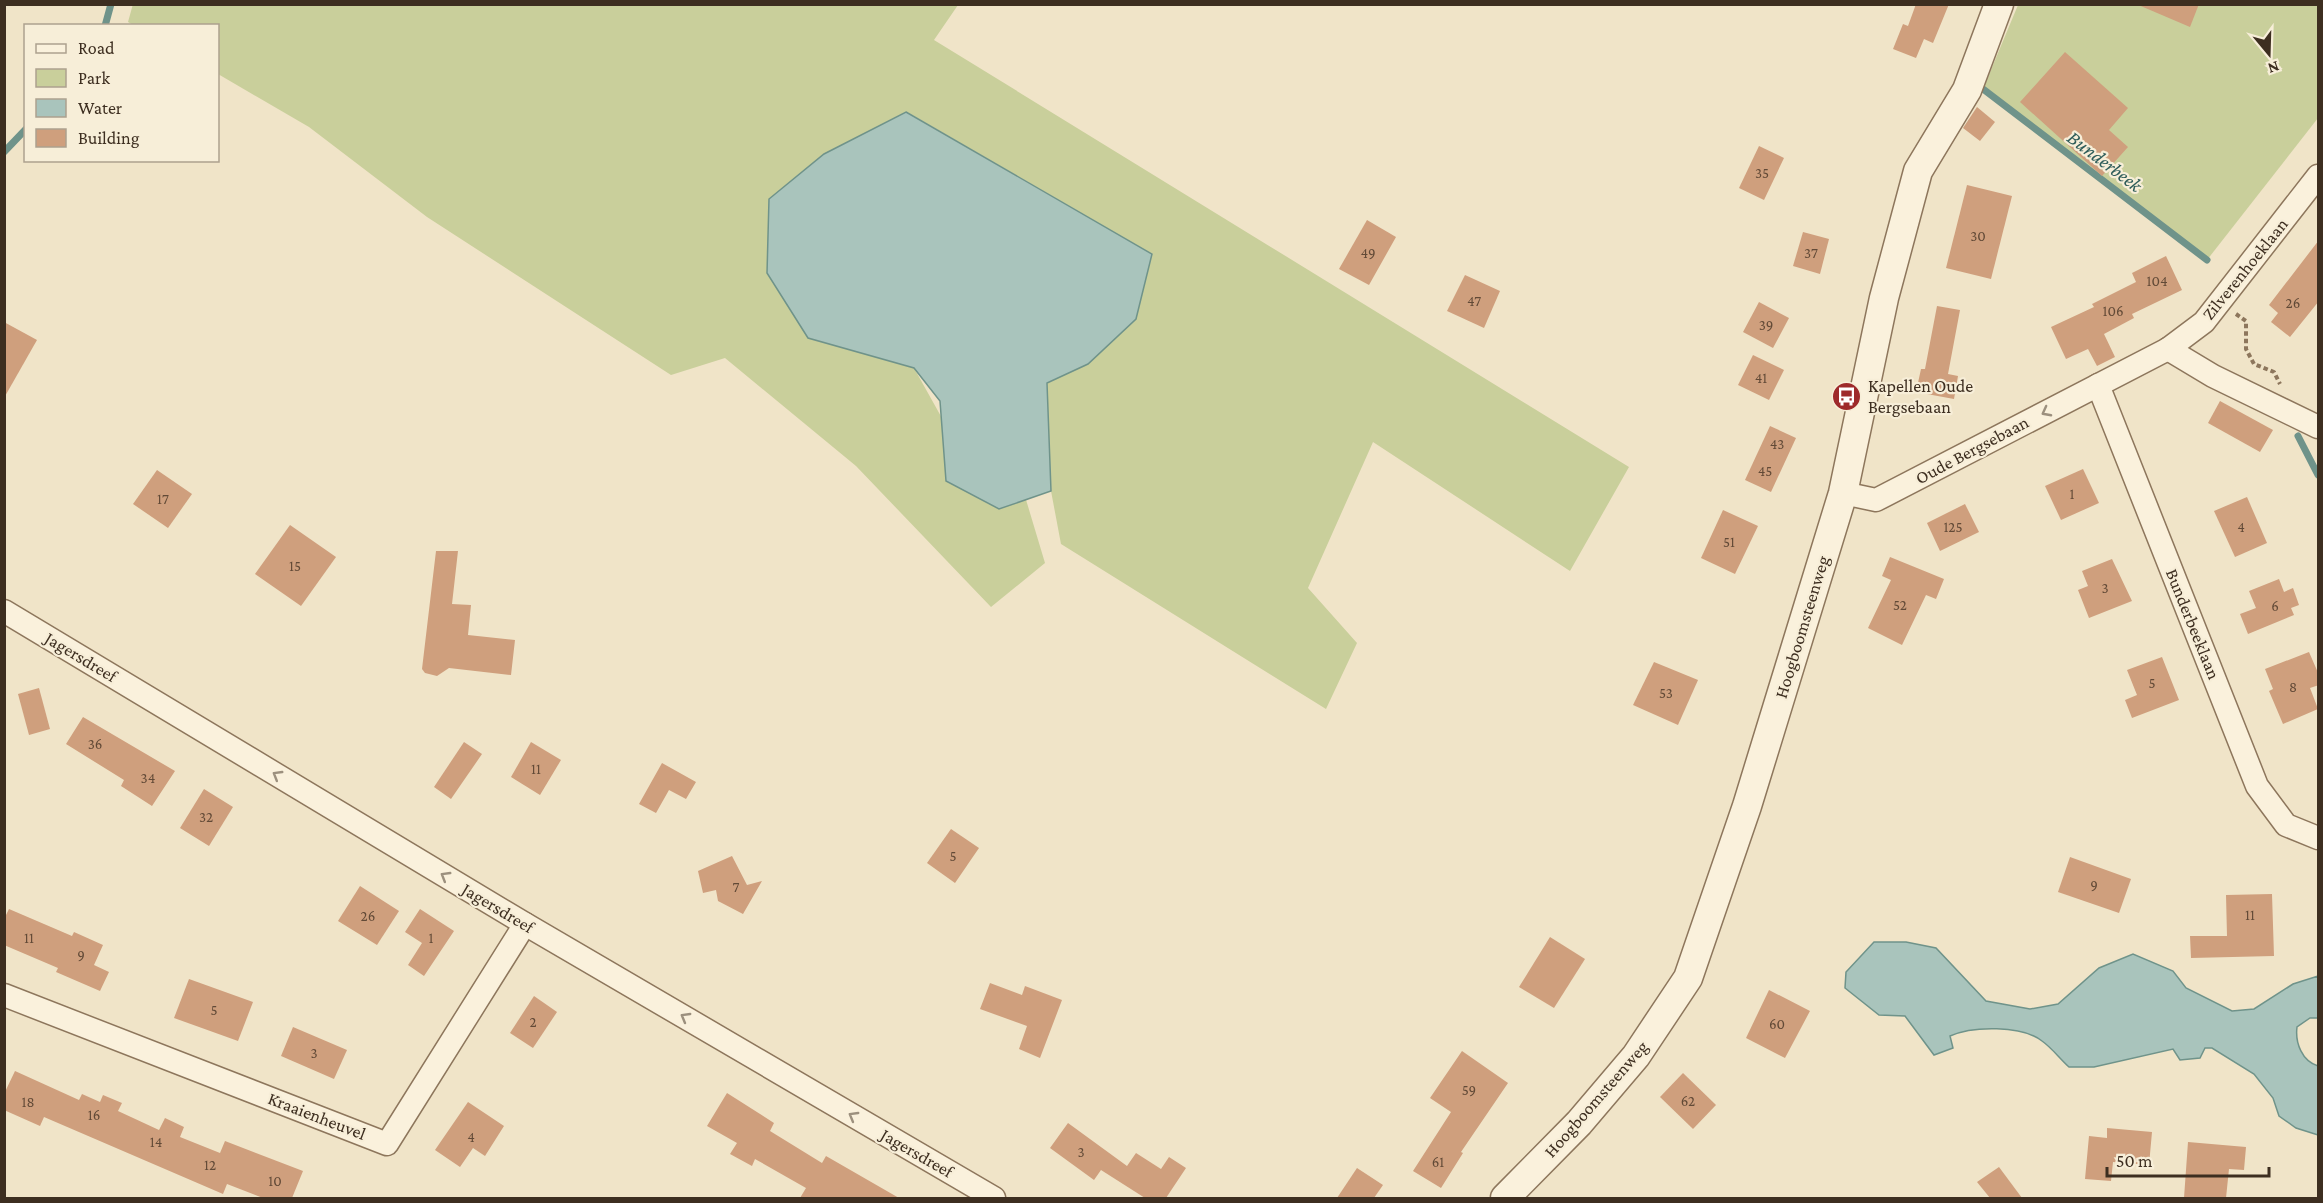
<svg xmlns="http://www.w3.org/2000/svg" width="2323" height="1203" font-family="'Crimson Pro',serif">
<rect width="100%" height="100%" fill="#f0e4c8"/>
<g fill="#c9cf9b">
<path d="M 133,4 L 958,5 L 934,40 L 1629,467 L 1570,571 L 1373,442 L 1308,588 L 1357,643 L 1326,709 L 1061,544 L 1051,491 L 1047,383 L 1088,364 L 1152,254 L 907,112 L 824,154 L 808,338 L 914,368 L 962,454 L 1024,493 L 1045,563 L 991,607 L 856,466 L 725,358 L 671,375 L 427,217 L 309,127 L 218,74 L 218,26 L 135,26 L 128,22 Z"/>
<path d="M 2018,5 L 2318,5 L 2318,118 L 2207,260 L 1983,89 Z"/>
</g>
<g fill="#a9c4bc" stroke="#6f938a" stroke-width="1.5">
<path d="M 906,112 L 1152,254 L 1136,319 L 1088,364 L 1047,383 L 1051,491 L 999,509 L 946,481 L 940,401 L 914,368 L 808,338 L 767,273 L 769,199 L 824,154 Z"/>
<path d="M 1874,942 L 1906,942 L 1936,948 L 1986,1001 L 2030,1009 L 2058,1004 L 2099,968 L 2133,954 L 2173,971 L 2186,988 L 2232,1011 L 2254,1009 L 2293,984 L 2318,976 L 2318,1018 L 2310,1018 L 2297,1027 C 2295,1043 2302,1061 2318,1066 L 2318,1135 L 2296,1128 L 2279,1116 L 2273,1098 L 2254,1074 L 2212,1048 L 2205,1048 L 2200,1058 L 2180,1060 L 2173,1049 L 2094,1067 L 2069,1067 C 2060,1059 2052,1048 2042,1041 C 2022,1025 1972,1026 1950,1036 L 1953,1048 L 1934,1055 L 1905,1016 L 1879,1015 L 1845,988 L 1846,972 Z"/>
</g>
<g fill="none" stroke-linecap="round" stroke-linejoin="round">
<g stroke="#6f938a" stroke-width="7">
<path d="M 105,26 L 111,4"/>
<path d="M 1983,89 L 2207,260"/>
<path d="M 4,152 L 26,129"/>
<path d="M 2298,436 L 2318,475"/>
</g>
</g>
<g fill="#cf9f7d">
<path d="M 1916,4 L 1949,4 L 1933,43 L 1924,39 L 1916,58 L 1893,49 L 1903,24 L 1908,26 Z"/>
<path d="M 2136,4 L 2199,4 L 2190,27 Z"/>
<path d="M 2065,52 L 2128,108 L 2109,130 L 2128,147 L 2102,176 L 2020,102 Z"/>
<path d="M 1977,107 L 1995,122 L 1980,141 L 1963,128 Z"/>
<path d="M 1759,146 L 1784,158 L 1764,200 L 1739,188 Z"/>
<path d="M 1967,185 L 2012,196 L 1991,279 L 1946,268 Z"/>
<path d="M 1367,220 L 1396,237 L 1369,285 L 1339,269 Z"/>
<path d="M 1803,232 L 1829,239 L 1820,274 L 1793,266 Z"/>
<path d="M 2319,240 L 2319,301 L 2290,337 L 2271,322 L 2278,313 L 2269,305 Z"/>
<path d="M 2166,256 L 2182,290 L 2132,314 L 2134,318 L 2104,334 L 2115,357 L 2097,366 L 2088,349 L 2066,359 L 2051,327 L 2094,307 L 2092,304 L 2136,282 L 2132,273 Z"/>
<path d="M 1465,275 L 1500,291 L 1484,328 L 1447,311 Z"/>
<path d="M 1759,302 L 1789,318 L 1773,348 L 1743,332 Z"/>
<path d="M 1937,306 L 1960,310 L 1948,374 L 1958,376 L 1954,399 L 1916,392 L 1921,369 L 1925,369 Z"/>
<path d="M 4,322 L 37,340 L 4,398 Z"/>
<path d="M 1753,355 L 1784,370 L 1769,400 L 1738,385 Z"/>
<path d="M 2220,401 L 2273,430 L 2260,452 L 2208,423 Z"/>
<path d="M 1770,426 L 1796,438 L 1771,492 L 1745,480 Z"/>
<path d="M 2083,469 L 2099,503 L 2061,520 L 2045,486 Z"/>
<path d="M 157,470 L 192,494 L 168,528 L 133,504 Z"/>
<path d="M 2247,497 L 2267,543 L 2235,557 L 2214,511 Z"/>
<path d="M 1965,504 L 1979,532 L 1940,551 L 1927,523 Z"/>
<path d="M 1723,510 L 1758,526 L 1735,574 L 1701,558 Z"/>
<path d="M 290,525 L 336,557 L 301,606 L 255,574 Z"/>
<path d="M 436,551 L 458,551 L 452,604 L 471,605 L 468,635 L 515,640 L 511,675 L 449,668 L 437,676 L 425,673 L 422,669 Z"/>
<path d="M 1890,557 L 1944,579 L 1936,599 L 1926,595 L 1902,645 L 1868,628 L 1891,580 L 1882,576 Z"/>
<path d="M 2112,559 L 2132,601 L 2089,618 L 2078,590 L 2088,586 L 2082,571 Z"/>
<path d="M 2279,579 L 2284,592 L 2293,588 L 2299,605 L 2291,608 L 2294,615 L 2248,634 L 2240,614 L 2256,608 L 2249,591 Z"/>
<path d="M 2309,652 L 2319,675 L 2319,685 L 2310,688 L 2318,709 L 2283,724 L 2269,691 L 2273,689 L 2265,669 Z"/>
<path d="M 2162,657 L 2179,700 L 2132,718 L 2125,700 L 2137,695 L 2127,670 Z"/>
<path d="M 1654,662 L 1698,680 L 1678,725 L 1633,705 Z"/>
<path d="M 39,688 L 50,729 L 29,735 L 18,694 Z"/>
<path d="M 83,717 L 175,771 L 152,806 L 121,786 L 124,780 L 66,744 Z"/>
<path d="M 464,742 L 482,754 L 451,799 L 434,787 Z"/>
<path d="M 531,742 L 561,760 L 540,795 L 511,777 Z"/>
<path d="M 662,763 L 696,782 L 686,799 L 669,790 L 656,813 L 639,804 Z"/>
<path d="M 204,789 L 233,807 L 209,846 L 180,828 Z"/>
<path d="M 951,829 L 979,848 L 955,883 L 927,863 Z"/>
<path d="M 732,856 L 747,885 L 762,881 L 743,914 L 718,901 L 716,890 L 703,893 L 698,871 Z"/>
<path d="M 2070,857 L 2131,879 L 2119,913 L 2058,892 Z"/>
<path d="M 360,886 L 399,911 L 377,945 L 338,921 Z"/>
<path d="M 2272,894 L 2274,956 L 2191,958 L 2190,936 L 2227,936 L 2226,895 Z"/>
<path d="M 9,909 L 72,936 L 74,932 L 103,945 L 94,965 L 109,972 L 100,991 L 56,972 L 58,968 L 4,945 L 4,919 Z"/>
<path d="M 420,909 L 454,931 L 424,976 L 408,965 L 422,943 L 405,932 Z"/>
<path d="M 1550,937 L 1585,959 L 1554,1008 L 1519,987 Z"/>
<path d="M 189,979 L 253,1002 L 238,1041 L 174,1018 Z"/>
<path d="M 990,983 L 1022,995 L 1025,986 L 1062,1000 L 1040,1058 L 1019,1049 L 1027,1026 L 980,1009 Z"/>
<path d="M 1769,990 L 1810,1011 L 1785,1058 L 1746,1038 Z"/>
<path d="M 534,996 L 557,1012 L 533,1048 L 510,1033 Z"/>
<path d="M 293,1027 L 347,1050 L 334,1079 L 281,1056 Z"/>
<path d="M 1462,1051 L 1508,1083 L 1461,1152 L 1463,1153 L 1441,1188 L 1413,1171 L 1451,1112 L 1430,1098 Z"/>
<path d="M 15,1071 L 79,1100 L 82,1094 L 100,1102 L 103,1095 L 122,1103 L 118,1111 L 159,1130 L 165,1118 L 184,1127 L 180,1137 L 220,1153 L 225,1141 L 303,1171 L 292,1198 L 263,1198 L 227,1184 L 223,1194 L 44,1117 L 40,1126 L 4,1110 L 4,1094 Z"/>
<path d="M 1683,1073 L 1716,1105 L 1693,1129 L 1660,1097 Z"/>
<path d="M 727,1093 L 774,1123 L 770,1131 L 822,1163 L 826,1156 L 899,1198 L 800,1198 L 806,1188 L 755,1159 L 752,1166 L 730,1154 L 737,1143 L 707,1126 Z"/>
<path d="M 468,1102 L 504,1126 L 485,1156 L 473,1148 L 460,1167 L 435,1150 Z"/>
<path d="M 1068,1123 L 1127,1166 L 1136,1153 L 1161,1169 L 1169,1157 L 1186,1168 L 1166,1198 L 1145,1198 L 1101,1170 L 1094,1180 L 1050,1148 Z"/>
<path d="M 2107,1128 L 2152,1132 L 2149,1165 L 2113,1162 L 2111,1181 L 2085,1179 L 2089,1136 L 2107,1138 Z"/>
<path d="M 2188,1142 L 2246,1147 L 2244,1170 L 2229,1169 L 2226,1198 L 2184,1198 Z"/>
<path d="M 1999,1167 L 2022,1198 L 1990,1198 L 1977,1182 Z"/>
<path d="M 1357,1168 L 1383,1185 L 1374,1198 L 1337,1198 Z"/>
</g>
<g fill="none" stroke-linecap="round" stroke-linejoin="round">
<defs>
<g id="minor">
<path d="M 2168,349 L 2213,376 L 2318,427"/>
<path d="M 2098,385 L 2257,786 L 2286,825 L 2318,838"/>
<path d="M 1843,493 L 1876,500 L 2168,349 L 2204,322 L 2318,176"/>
<path d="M 4,611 L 525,924 L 994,1198"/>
<path d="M 4,995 L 387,1144 L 525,924"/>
</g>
<path id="tertiary" d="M 1505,1198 L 1579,1123 L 1636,1056 L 1688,978 L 1747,806 L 1843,493 L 1884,298 L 1918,171 L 1967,90 L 1999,4"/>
</defs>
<use href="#minor" stroke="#8d765c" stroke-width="25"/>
<use href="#tertiary" stroke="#8d765c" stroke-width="31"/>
<path stroke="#8d765c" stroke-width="4" stroke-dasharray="4.5 3" stroke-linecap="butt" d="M 2236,314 L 2246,321 L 2246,349 L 2254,364 L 2274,372 L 2280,384"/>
<use href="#minor" stroke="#faf1dc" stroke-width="22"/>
<use href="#tertiary" stroke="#faf1dc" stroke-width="28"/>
</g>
<defs><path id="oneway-chevron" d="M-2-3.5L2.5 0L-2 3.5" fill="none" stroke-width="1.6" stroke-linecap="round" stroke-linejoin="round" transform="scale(1.5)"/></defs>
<g stroke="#9c907e">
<use href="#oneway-chevron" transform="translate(2046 412) rotate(152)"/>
<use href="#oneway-chevron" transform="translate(277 775) rotate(-149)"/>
<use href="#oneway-chevron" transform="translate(445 876) rotate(-149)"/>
<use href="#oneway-chevron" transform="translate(685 1017) rotate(-150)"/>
<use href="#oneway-chevron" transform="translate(853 1116) rotate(-150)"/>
</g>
<defs>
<symbol id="bus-disc" viewBox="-11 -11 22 22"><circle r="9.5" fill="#9e2a2b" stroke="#f7eed8"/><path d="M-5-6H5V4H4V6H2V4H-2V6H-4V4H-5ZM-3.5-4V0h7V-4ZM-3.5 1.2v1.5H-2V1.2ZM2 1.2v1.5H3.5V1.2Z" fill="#fff"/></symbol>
</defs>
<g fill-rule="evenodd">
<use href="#bus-disc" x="1830" y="380" width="33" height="33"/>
</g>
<g text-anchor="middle" stroke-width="4.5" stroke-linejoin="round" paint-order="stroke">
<g font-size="15" fill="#624a37">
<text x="1762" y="178">35</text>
<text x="1978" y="241">30</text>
<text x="1368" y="258">49</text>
<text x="1811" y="258">37</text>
<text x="2157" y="286">104</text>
<text x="1474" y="306">47</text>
<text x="2293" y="308">26</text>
<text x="2113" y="316">106</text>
<text x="1766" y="330">39</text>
<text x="1761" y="383">41</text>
<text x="1777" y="449">43</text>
<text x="1765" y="476">45</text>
<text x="2072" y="499">1</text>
<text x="163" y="504">17</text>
<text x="1953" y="532">125</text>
<text x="2241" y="532">4</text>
<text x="1729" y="547">51</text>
<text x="295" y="571">15</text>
<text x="2105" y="593">3</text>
<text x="1900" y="610">52</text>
<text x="2275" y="611">6</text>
<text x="2152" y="688">5</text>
<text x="2293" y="692">8</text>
<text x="1666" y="698">53</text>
<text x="95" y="749">36</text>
<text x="536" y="774">11</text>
<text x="148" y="783">34</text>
<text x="206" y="822">32</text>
<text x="953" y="861">5</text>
<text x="2094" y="890">9</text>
<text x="736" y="892">7</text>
<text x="2250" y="920">11</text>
<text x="368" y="921">26</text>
<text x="29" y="943">11</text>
<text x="431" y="943">1</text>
<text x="81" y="960">9</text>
<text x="214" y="1015">5</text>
<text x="533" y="1027">2</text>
<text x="1777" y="1029">60</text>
<text x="314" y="1058">3</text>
<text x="1469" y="1095">59</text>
<text x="1688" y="1106">62</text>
<text x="28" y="1107">18</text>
<text x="94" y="1120">16</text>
<text x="471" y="1142">4</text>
<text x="156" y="1147">14</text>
<text x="1081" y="1157">3</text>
<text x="1438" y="1167">61</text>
<text x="210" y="1170">12</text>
<text x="275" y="1186">10</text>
</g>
<g font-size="18" fill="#3d2e20" stroke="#f7eed8">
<text transform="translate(2245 269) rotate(-51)" y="6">Zilverenhoeklaan</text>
<text transform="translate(1972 450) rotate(-28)" y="6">Oude Bergsebaan</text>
<text transform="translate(2193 624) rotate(68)" y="6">Bunderbeeklaan</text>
<text transform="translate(1802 627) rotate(-73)" y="6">Hoogboomsteenweg</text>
<text transform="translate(81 657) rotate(31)" y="6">Jagersdreef</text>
<text transform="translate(498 908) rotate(31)" y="6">Jagersdreef</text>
<text transform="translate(1596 1099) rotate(-49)" y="6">Hoogboomsteenweg</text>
<text transform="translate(317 1116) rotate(21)" y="6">Kraaienheuvel</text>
<text transform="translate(917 1153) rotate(30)" y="6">Jagersdreef</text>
</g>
<g font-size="18" fill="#3d2e20" stroke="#f7eed8" text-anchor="start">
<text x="1868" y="392">Kapellen Oude<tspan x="1868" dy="21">Bergsebaan</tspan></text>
</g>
<g font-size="20" font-style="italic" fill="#2f5d5a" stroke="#f7eed8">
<text transform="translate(2105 161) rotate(37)" y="7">Bunderbeek</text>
</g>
</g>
<rect width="2323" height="1203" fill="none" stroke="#3d2e20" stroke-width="12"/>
<rect x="24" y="24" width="195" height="138" fill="#f7eed8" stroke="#ada18e" stroke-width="1.5"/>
<rect x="36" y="44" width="30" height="9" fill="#faf1dc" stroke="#ada18e" stroke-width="1.5"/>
<text x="78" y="54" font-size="18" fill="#3d2e20">Road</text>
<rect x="36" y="69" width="30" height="18" fill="#c9cf9b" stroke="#ada18e" stroke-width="1.5"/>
<text x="78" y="84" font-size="18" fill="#3d2e20">Park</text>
<rect x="36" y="99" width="30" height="18" fill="#a9c4bc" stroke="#ada18e" stroke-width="1.5"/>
<text x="78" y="114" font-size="18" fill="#3d2e20">Water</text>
<rect x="36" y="129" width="30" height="18" fill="#cf9f7d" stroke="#ada18e" stroke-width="1.5"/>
<text x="78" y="144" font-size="18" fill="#3d2e20">Building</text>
<g transform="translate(2269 54) rotate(161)" stroke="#f7eed8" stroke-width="4.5" paint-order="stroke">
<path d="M0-4.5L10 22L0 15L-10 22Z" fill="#3d2e20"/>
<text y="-9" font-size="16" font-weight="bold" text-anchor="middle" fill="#3d2e20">N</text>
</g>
<path d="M2107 1167v9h162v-9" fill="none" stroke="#3d2e20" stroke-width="3"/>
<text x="2116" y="1167" font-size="18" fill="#3d2e20" stroke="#f7eed8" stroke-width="4.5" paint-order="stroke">50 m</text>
</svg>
